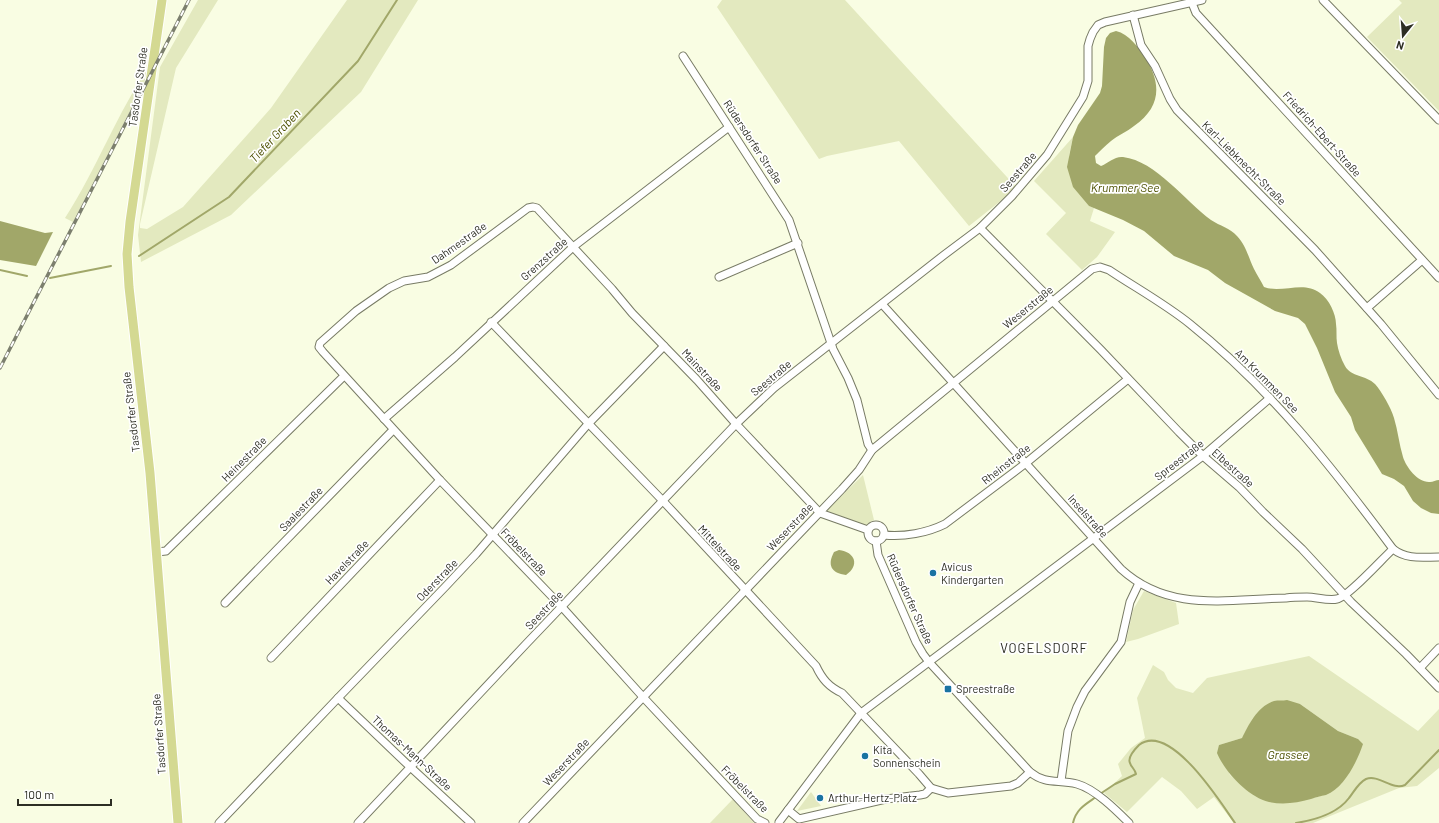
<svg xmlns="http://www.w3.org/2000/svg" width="1439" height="823" font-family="Barlow,sans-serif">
<rect width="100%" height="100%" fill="#f9fde3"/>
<g fill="#e3e9bf" fill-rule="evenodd">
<path d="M 198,0 L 218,0 L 176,68 L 140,224 L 140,228 L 147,229 L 183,207 L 271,108 L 347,0 L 418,0 L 361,92 L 231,215 L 141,262 L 138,235 L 160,67 Z"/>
<path d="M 722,0 L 845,0 L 1017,188 L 969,226 L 899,141 L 827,156 L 819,159 L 717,7 Z"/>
<path d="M 1399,0 L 1439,0 L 1439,111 L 1367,37 L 1402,3 Z"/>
<path d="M 151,64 L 149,74 L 73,222 L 65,218 C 97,169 117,112 151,64 Z"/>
<path d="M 1073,137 L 1069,156 L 1089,206 L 1094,208 L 1090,221 L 1115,232 L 1097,257 L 1082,270 L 1046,234 L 1066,213 L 1034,181 Z"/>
<path d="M 863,475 L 874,520 L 870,522 L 867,525 C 853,523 839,518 826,511 Z"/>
<path d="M 1144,591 L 1176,603 L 1179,624 L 1138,639 L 1126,642 L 1133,610 Z"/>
<path d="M 1309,656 L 1418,731 L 1439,709 L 1439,768 L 1417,786 L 1399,788 L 1313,823 L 1234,823 L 1214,797 L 1197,809 L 1181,791 L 1162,777 L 1127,812 L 1104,793 L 1122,776 L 1118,764 L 1131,748 L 1145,738 L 1137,698 L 1153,665 L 1164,672 L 1168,680 L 1176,688 L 1193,693 L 1207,678 ZM 1300,704 L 1338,731 L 1358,739 L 1327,794 L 1314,798 L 1255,795 L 1230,775 L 1219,745 L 1242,738 L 1253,718 Z"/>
<path d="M 811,792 L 821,806 L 797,811 Z"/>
<path d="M 733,799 L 754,823 L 710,823 Z"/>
</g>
<g fill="#a1a769">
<path d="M 1116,31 C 1129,34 1138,47 1145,57 C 1162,84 1161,107 1134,126 C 1127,132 1118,135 1111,141 C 1105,146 1100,151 1095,156 L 1096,163 L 1101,166 C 1108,163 1115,156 1123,157 C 1156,161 1185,201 1211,220 C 1220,226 1230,228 1237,236 C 1247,247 1248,257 1254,269 C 1257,275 1261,281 1264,287 C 1282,294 1303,280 1320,293 C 1329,299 1336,314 1336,324 C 1337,330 1336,337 1337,343 C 1338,350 1341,359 1345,366 C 1351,377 1366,375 1375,384 C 1382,392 1391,408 1394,418 C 1398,431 1399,444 1403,457 C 1406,467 1418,483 1430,482 C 1433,482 1436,480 1439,480 L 1439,514 L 1431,513 L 1421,508 L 1413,501 L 1404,486 L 1394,479 L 1382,474 L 1355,430 L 1351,417 L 1335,392 L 1317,348 L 1305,324 L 1298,318 L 1275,311 L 1225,283 L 1208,270 L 1174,256 L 1144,231 L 1123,220 L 1089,206 L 1073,187 L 1067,167 L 1073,137 L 1078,125 L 1100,93 L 1102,86 L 1104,47 L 1106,38 L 1110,33 Z"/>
<path d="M 0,221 L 45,233 L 53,232 L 36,266 L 0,260 Z"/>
<path d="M 839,550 C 855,552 860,565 846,575 C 831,573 827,565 834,552 Z"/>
<path d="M 1287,700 L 1300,704 L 1338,731 L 1358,739 L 1363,744 C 1357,762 1344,788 1326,795 C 1321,796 1316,797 1311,799 C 1297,803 1283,805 1269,802 C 1248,797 1225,772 1217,753 L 1219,745 L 1242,738 C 1249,724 1258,706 1274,701 C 1278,700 1283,701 1287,700 Z"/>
</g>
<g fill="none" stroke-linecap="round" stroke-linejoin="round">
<g stroke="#a1a769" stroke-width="2">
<path d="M 139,256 L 229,197 L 358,61 L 397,0"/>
<path d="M 0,270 L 27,276"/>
<path d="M 50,278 L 111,266"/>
<path d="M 1100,794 L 1115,784 L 1136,774 C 1135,769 1131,767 1130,763 C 1127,757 1135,749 1139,745 C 1170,721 1221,803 1235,823"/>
<path d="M 1073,823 C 1076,809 1086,804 1096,797"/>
<path d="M 1296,823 C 1315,820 1337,814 1349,798 C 1354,792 1358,783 1366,779 C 1379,774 1392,791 1405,785 L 1439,750"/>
</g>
<defs>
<g id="minor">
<path d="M 1323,0 L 1439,120"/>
<path d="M 1192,3 L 1196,13 L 1439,278"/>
<path d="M 1133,15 L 1141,45 L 1155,66 L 1170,99 L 1177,110 L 1315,250 L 1381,324 L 1439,395"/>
<path d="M 683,56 L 789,220 L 833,349 L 848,378 L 857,400 L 868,444 L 872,450"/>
<path d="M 980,228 L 1101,350 L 1179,432 L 1203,456 L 1239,487 L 1263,512 L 1302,549 L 1351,602 L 1406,654 L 1439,688"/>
<path d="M 719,277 L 798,243"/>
<path d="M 882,304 L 1121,569 C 1169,613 1227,599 1286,598 C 1293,597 1300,597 1307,597 C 1316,597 1328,601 1337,599 C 1348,597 1382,559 1393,549 C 1407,560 1423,557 1439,557"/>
<path d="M 1367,308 L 1422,260"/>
<path d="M 491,322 L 663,501 L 816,666 C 822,679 829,687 842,693 L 919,774 L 931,788"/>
<path d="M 384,419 L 455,357 L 573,247 L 729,127"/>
<circle cx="876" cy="533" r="8"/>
<path d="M 884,535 C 904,537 927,533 945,524 L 1026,463 L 1128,379"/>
<path d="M 876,541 L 878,555 L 916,642 L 923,654 L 929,662 L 1030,772 C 1046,785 1058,779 1077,784 C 1095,789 1116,810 1129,823"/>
<path d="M 157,552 L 166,551 L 169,548 L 344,376"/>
<path d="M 225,603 L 393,430"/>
<path d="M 271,658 L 440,480"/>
<path d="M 1420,668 L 1439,648"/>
<path d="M 338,698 L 406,763 L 471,823"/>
<path d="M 1061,781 L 1068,731 L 1077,707 L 1085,691 L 1121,642 L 1130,602 L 1139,583"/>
<path d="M 788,810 L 799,819 L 886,799 L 920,795 L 925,794 L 931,788 L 948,793 L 1011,786 L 1018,783 L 1030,772"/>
<path d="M 779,822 L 861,713 L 1203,456 L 1270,398"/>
<path d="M 219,823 L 338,698 L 446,586 L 476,554 L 588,424 L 664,346"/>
<path d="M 358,823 L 526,644 L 736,424 L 774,388 L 944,255 L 980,228 L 1012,196 L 1047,155 L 1083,97 L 1088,81 L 1088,46 L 1090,39 L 1093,32 L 1098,25 L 1105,22 L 1202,0"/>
<path d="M 523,823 L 842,489 L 859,470 L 872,450 L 1092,269 L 1100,267 L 1109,270 C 1136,288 1165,304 1190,324 C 1271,389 1332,467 1393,549"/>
<path d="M 765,823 L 757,819 L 643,697 L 562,607 L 440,480 L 323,352 L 319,347 L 320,343 L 356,311 L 389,288 L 404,281 L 428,277 L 451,265 L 528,208 L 533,207 L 537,208 L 612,289 L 632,313 L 697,380 L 736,424 L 820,513 L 868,530"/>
</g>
<path id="major" d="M 162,0 L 130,222 L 127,254 L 129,287 L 150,473 L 178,823"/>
</defs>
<use href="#minor" stroke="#787b65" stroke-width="9"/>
<use href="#major" stroke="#fff" stroke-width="11"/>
<use href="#minor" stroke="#fff" stroke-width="7"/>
<use href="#major" stroke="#d4d992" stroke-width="9"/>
<defs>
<path id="rail" d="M 0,368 L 189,0"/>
</defs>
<use href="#rail" stroke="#7c7f6e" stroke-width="3.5"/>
<use href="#rail" stroke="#fff" stroke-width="2" stroke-dasharray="6" stroke-linecap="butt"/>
</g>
<g fill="#1a73a2" stroke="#fff" stroke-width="1.5">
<circle cx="933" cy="573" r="4"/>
<rect x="944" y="685" width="8" height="8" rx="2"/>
<circle cx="865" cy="756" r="4"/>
<circle cx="820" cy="798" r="4"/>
</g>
<g text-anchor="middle" stroke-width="3.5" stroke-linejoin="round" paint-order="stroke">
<g font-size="11" fill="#2d2e24" stroke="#fff">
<text transform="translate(138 87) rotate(-82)" y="4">Tasdorfer Straße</text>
<text transform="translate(1322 134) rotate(48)" y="4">Friedrich-Ebert-Straße</text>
<text transform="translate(753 142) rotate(57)" y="4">Rüdersdorfer Straße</text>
<text transform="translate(1244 163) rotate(45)" y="4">Karl-Liebknecht-Straße</text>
<text transform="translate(1018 172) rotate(-49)" y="4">Seestraße</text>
<text transform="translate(459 243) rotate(-35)" y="4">Dahmestraße</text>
<text transform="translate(544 259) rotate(-42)" y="4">Grenzstraße</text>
<text transform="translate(1028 307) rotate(-39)" y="4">Weserstraße</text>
<text transform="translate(702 370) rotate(47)" y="4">Mainstraße</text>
<text transform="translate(771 378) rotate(-40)" y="4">Seestraße</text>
<text transform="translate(1267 381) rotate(45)" y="4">Am Krummen See</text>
<text transform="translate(131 412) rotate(-97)" y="4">Tasdorfer Straße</text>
<text transform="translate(244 459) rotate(-45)" y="4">Heinestraße</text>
<text transform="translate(1179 460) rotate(-38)" y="4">Spreestraße</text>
<text transform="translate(1006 464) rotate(-38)" y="4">Rheinstraße</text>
<text transform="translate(1233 468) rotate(42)" y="4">Elbestraße</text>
<text transform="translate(301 509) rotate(-46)" y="4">Saalestraße</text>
<text transform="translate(1088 516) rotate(48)" y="4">Inselstraße</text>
<text transform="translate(790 527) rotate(-46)" y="4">Weserstraße</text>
<text transform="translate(720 548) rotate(47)" y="4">Mittelstraße</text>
<text transform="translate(524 552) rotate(46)" y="4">Fröbelstraße</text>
<text transform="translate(347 562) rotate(-46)" y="4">Havelstraße</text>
<text transform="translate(437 580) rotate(-46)" y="4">Oderstraße</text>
<text transform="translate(910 599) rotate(66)" y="4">Rüdersdorfer Straße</text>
<text transform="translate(544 610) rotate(-46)" y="4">Seestraße</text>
<text transform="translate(159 734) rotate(-94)" y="4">Tasdorfer Straße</text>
<text transform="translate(412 753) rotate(43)" y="4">Thomas-Mann-Straße</text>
<text transform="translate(566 762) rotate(-46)" y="4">Weserstraße</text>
<text transform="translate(745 789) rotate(45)" y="4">Fröbelstraße</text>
</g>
<g font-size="11" fill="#2d2e24" stroke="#fff" text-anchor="start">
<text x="941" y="571">Avicus<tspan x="941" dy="13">Kindergarten</tspan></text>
<text x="956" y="693">Spreestraße</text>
<text x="873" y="754">Kita<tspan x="873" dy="13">Sonnenschein</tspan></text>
<text x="828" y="802">Arthur-Hertz-Platz</text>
</g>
<g font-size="12" font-style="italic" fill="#4c5001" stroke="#fff">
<text transform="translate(275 136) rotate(-47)" y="4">Tiefer Graben</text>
<text x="1125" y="192">Krummer See</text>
<text x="1288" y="759">Grassee</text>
</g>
<g font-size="13" letter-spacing="1" fill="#2d2e24" stroke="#fff">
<text x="1044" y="653">VOGELSDORF</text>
</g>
</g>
<g transform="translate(1403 36) rotate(197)" stroke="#ffffff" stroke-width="3" paint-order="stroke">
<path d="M0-3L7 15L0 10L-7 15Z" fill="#2d2e24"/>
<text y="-6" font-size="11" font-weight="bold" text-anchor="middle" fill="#2d2e24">N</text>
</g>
<path d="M18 799v6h93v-6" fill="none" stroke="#2d2e24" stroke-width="2"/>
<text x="24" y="799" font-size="12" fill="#2d2e24" stroke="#ffffff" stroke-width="3" paint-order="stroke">100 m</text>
</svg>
